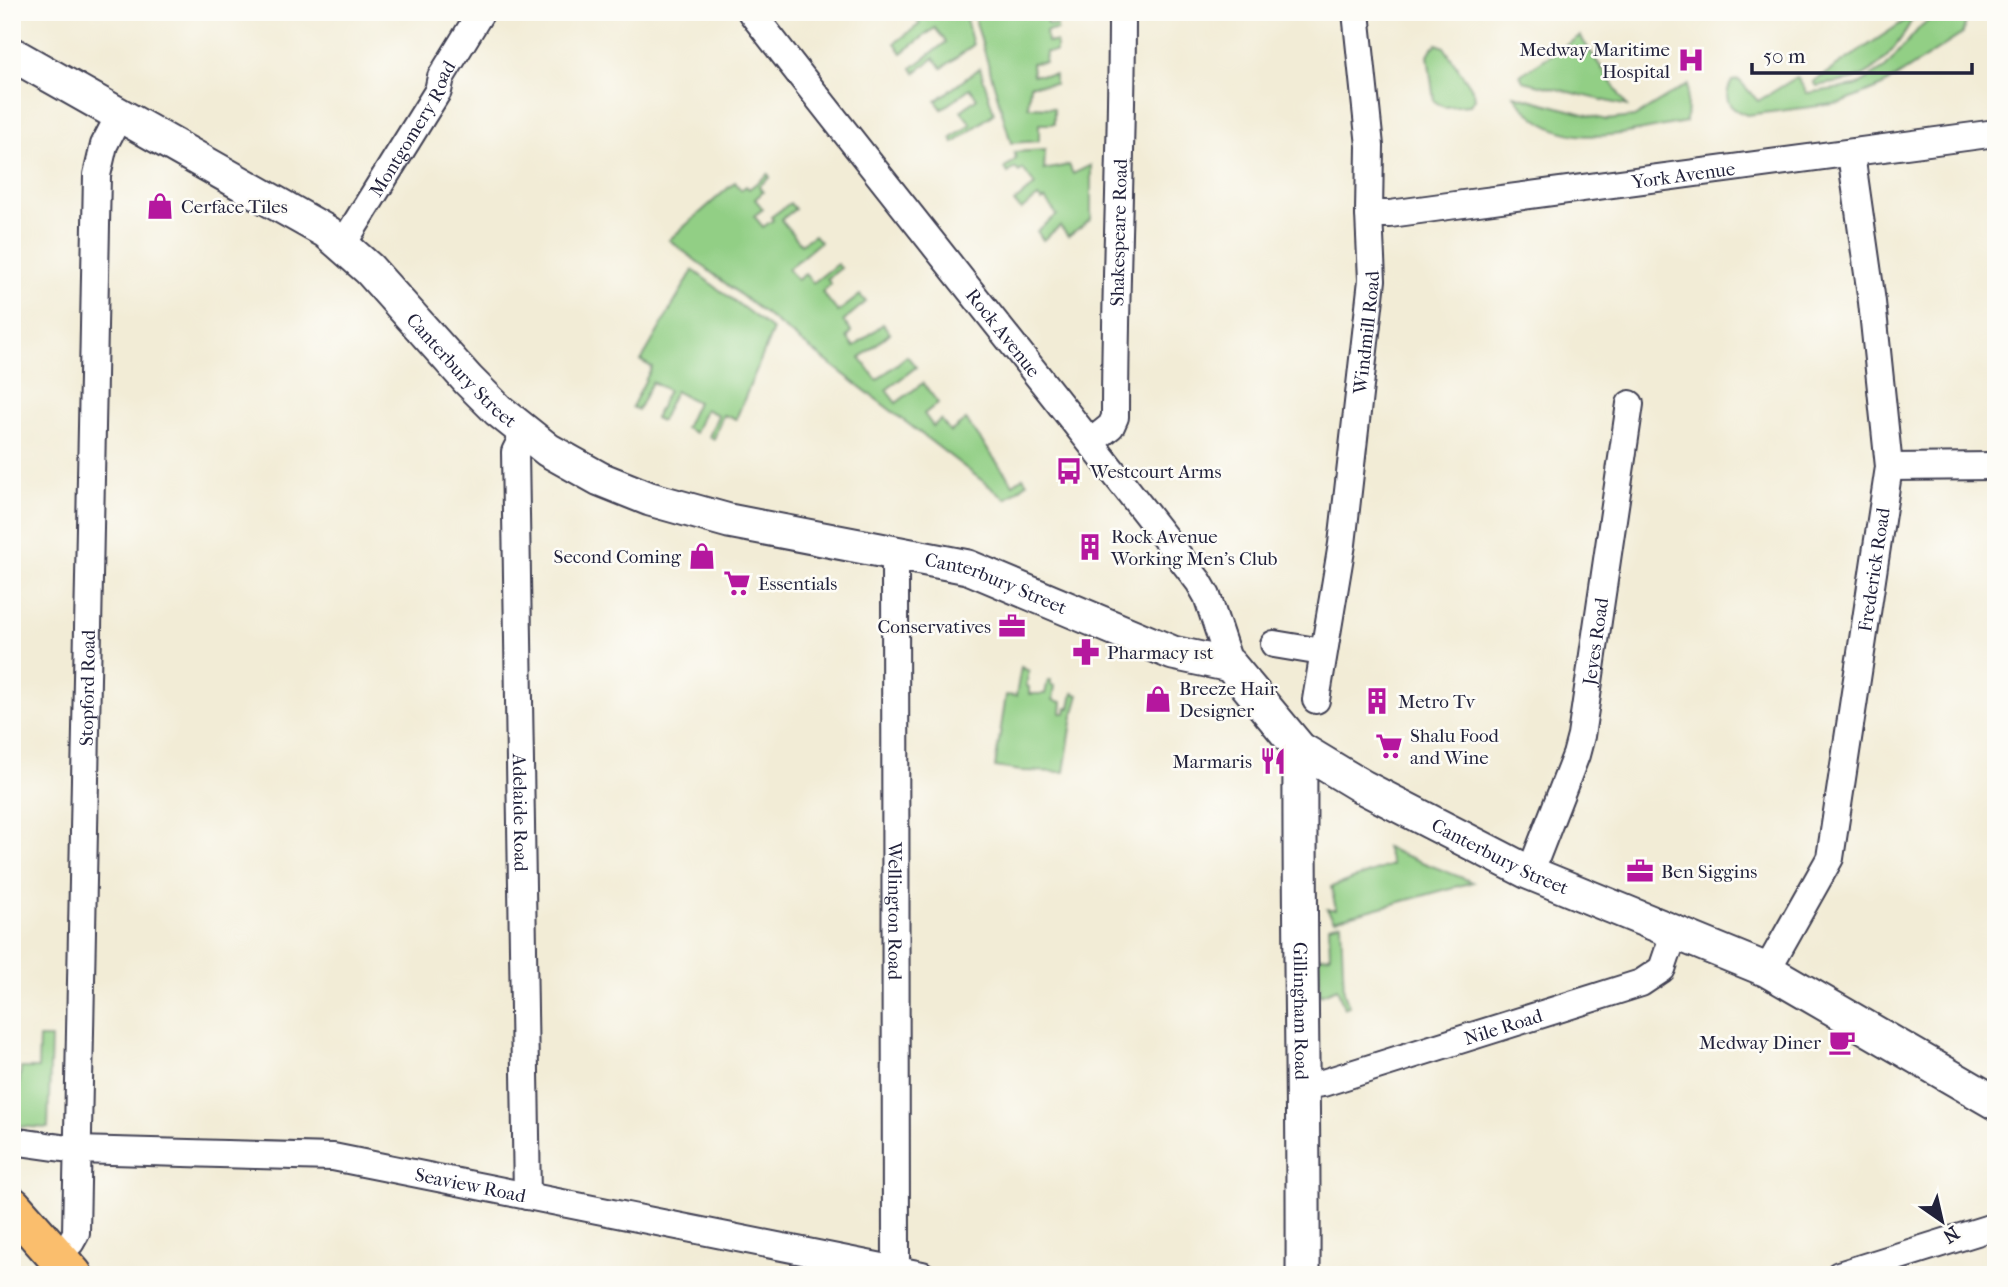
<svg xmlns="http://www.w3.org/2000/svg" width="2008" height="1287" font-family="'IM FELL French Canon',serif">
<rect width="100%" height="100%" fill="#fdfcf7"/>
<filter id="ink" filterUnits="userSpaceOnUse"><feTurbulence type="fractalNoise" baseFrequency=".0143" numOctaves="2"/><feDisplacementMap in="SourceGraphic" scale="14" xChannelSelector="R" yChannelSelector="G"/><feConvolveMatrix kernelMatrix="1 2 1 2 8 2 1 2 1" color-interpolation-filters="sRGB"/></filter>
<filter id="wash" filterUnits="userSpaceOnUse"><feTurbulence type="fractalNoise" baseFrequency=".00686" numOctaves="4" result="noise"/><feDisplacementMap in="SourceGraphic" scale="28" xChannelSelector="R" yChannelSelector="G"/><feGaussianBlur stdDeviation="1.57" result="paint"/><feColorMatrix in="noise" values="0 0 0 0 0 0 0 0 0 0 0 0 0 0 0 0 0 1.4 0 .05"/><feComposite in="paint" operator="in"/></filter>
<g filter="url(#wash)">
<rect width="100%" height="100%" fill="#f2ecd6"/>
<g fill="#92cf85" stroke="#5a7860" stroke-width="2">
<path d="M 914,12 L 964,12 L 973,45 L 942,68 L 934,58 L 915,73 L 912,68 L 946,42 L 935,28 L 902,53 L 895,43 L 920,24 L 912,13 Z"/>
<path d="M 973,12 L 1046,12 L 1047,24 L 1057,25 L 1057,30 L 1046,31 L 1047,42 L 1056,42 L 1056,52 L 1046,52 L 1045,62 L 1032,63 L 1033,75 L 1055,75 L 1055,84 L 1030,85 L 1028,107 L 1054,108 L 1054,124 L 1039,124 L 1039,141 L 1011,143 Z"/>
<path d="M 1915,14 C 1902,40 1883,69 1855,79 C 1842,83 1828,83 1816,86 L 1813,82 Z"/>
<path d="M 1959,17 L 1966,22 L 1962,34 L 1882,86 L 1842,103 L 1747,115 C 1728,109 1722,99 1732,81 L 1739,80 L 1758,101 L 1797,77 L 1807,93 L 1856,86 L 1886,67 L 1921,26 L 1929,20 Z"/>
<path d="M 1580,36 L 1627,106 L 1523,81 L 1520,75 Z"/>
<path d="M 1437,44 L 1444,47 L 1474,92 L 1475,99 L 1470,105 L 1444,107 L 1434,101 L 1428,55 L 1432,48 Z"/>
<path d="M 980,68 L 994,113 L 954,143 L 951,139 L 971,124 L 961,111 L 977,98 L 970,88 L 942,109 L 936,101 Z"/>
<path d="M 1688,84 L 1686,122 C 1624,132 1557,158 1514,95 L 1606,120 L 1634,117 Z"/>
<path d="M 1045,150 L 1044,170 L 1069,165 L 1073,174 L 1091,165 L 1091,219 L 1068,236 L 1060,226 L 1043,240 L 1037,231 L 1057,215 L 1045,199 L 1042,201 L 1038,197 L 1021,210 L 1014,202 L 1035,185 L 1023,169 L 1019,172 L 1015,168 L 1008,173 L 1005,168 L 1016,159 L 1014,152 Z"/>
<path d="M 768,174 L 770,177 L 759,186 L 763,192 L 755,199 L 763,209 L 754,216 L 763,227 L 773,220 L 771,217 L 790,203 L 795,209 L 781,220 L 801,244 L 814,235 L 820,242 L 788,269 L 797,280 L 805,274 L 813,283 L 837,264 L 841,268 L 827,279 L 831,284 L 822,292 L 838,312 L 860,295 L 866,302 L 843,321 L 852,332 L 847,337 L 854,347 L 883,324 L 890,333 L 860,358 L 877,380 L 907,356 L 916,367 L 886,390 L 896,403 L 923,383 L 938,403 L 924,414 L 933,426 L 941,420 L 950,432 L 966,420 L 1013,484 L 1023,477 L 1027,483 L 1006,499 L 669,240 L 735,182 L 741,190 L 746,186 L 749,189 Z"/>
<path d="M 693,270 L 773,330 L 736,419 L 723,415 L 714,439 L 709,437 L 718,415 L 705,409 L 695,433 L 685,428 L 697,402 L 675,391 L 661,421 L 655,418 L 668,390 L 652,382 L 638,410 L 632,407 L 652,367 L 641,361 Z"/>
<path d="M 1021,667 L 1029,671 L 1026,686 L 1029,687 L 1029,694 L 1045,694 L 1048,680 L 1051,680 L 1051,685 L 1055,686 L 1053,700 L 1062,702 L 1061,713 L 1066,713 L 1067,708 L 1070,708 L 1073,693 L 1079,695 L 1073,716 L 1064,772 L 1021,771 L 995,767 L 1006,695 L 1016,696 Z"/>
<path d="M 1386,848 L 1473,882 L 1334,920 L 1327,909 L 1336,909 L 1331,887 L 1392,865 Z"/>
<path d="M 1341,923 L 1344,992 L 1349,1006 L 1344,1008 L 1337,988 L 1320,995 L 1319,957 L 1330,956 L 1329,926 Z"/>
<path d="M 39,1038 L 51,1038 L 48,1128 L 12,1126 L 12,1103 L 17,1106 L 21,1068 L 38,1068 Z"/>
</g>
</g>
<g filter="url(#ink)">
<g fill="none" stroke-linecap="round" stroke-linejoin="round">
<defs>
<g id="minor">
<path id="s1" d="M 751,12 C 899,203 1052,391 1199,582 L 1207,596 L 1230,665"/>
<path id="s2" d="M 1369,214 L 1390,214 L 1463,204 L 1996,133"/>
<path id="s3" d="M 343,244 L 438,91 L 441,77 L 481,12"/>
<path id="s4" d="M 525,432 L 515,452 L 527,1196"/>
<path id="s5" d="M 1091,442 L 1111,426 L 1115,417 C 1115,282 1122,147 1122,12"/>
<path d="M 1889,467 L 1996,466"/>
<path id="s6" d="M 895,552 L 896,1269"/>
<path d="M 1274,644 L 1322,652"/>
<path id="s7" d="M 1316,700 L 1342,544 L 1372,280 L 1369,214 L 1370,146 L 1356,12"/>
<path id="s8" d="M 1530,873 L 1576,755 L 1581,736 L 1630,404"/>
<path id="s9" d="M 1767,970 L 1830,858 L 1889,467 L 1872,302 L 1851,154"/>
<path id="s10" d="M 1304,1086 L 1323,1083 L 1641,983 L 1662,969 L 1675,931"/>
<path id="s11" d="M 12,1141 L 76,1150 L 333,1157 L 922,1275"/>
<path id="s12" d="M 56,1256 L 71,1242 L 76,1233 L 97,175 L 104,145 L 119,116"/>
<path d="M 1839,1275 L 1996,1226"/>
</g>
<g id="tertiary">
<path id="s13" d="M 12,54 L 327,232 L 369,269 L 468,380 L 498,410 L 548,450 L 600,479 L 650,499 L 729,521 L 968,567 L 1173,653 L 1230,665 L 1300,749 L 1363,787 L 1530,873 L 1767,970 L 1996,1103"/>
<path id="s14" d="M 1300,749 C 1299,925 1304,1100 1303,1275"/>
</g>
<path id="primary" d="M 12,1206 L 73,1275"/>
</defs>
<use href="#minor" stroke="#414052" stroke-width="30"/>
<use href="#tertiary" stroke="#414052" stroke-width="37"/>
<use href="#primary" stroke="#414052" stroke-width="42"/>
<use href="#minor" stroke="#fff" stroke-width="26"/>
<use href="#tertiary" stroke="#fff" stroke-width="33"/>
<use href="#primary" stroke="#fabe6d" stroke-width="38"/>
</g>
</g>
<defs>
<symbol id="hospital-bare" viewBox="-9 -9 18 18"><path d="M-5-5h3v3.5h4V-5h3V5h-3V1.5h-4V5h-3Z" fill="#b5179e" stroke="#fdfcf7" stroke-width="2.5" paint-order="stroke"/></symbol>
<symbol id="shop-bare" viewBox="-9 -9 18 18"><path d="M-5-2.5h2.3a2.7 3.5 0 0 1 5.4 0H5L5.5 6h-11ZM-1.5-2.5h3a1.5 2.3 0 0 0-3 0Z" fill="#b5179e" stroke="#fdfcf7" stroke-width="2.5" paint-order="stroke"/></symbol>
<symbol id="bus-bare" viewBox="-9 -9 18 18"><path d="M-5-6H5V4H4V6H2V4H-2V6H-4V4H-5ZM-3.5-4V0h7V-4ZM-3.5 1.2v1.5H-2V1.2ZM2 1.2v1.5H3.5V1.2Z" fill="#b5179e" stroke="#fdfcf7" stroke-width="2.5" paint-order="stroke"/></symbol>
<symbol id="building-bare" viewBox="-9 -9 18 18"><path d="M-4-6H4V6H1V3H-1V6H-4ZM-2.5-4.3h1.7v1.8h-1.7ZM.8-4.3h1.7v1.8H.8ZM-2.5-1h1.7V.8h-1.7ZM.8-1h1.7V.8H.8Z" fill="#b5179e" stroke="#fdfcf7" stroke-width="2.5" paint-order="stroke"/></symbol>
<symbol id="supermarket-bare" viewBox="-9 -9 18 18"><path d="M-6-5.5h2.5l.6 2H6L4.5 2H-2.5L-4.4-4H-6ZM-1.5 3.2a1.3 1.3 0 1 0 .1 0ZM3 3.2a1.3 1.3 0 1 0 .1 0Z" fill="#b5179e" stroke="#fdfcf7" stroke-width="2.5" paint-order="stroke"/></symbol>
<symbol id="office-bare" viewBox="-9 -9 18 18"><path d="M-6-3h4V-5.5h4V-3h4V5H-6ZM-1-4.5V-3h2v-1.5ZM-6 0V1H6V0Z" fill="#b5179e" stroke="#fdfcf7" stroke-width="2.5" paint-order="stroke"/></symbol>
<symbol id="pharmacy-bare" viewBox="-9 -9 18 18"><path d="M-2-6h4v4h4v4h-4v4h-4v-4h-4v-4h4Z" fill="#b5179e" stroke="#fdfcf7" stroke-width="2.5" paint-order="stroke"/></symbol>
<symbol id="restaurant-bare" viewBox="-9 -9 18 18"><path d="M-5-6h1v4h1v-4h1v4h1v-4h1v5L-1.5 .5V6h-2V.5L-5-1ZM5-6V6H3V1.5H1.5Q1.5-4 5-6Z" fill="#b5179e" stroke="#fdfcf7" stroke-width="2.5" paint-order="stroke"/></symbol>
<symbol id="cafe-bare" viewBox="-9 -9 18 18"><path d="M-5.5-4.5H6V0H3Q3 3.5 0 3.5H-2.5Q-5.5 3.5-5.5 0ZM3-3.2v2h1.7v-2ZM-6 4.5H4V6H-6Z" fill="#b5179e" stroke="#fdfcf7" stroke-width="2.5" paint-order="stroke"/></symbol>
</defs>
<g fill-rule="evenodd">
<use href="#hospital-bare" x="1672" y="41" width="38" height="38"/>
<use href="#shop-bare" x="141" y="187" width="38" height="38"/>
<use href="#bus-bare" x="1050" y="452" width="38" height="38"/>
<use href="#building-bare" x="1071" y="528" width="38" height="38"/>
<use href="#shop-bare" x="683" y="537" width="38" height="38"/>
<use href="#supermarket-bare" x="718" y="564" width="38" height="38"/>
<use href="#office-bare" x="993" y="607" width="38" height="38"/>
<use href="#pharmacy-bare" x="1067" y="633" width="38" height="38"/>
<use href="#shop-bare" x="1139" y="680" width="38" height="38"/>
<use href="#building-bare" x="1358" y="682" width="38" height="38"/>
<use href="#supermarket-bare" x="1370" y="727" width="38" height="38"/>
<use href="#restaurant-bare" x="1254" y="742" width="38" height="38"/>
<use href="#office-bare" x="1621" y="852" width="38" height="38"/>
<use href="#cafe-bare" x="1823" y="1023" width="38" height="38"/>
</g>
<g text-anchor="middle" stroke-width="5" stroke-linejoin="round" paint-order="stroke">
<g font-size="19" fill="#22223b" stroke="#fdfcf7" text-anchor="start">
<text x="1670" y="56" text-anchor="end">Medway Maritime<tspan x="1670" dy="22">Hospital</tspan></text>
<text x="181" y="213">Cerface Tiles</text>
<text x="1090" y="478">Westcourt Arms</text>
<text x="1111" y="543">Rock Avenue<tspan x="1111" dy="22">Working Men's Club</tspan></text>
<text x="681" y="563" text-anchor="end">Second Coming</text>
<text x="758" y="590">Essentials</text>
<text x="991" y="633" text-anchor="end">Conservatives</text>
<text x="1107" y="659">Pharmacy 1st</text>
<text x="1179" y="695">Breeze Hair<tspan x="1179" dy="22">Designer</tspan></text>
<text x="1398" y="708">Metro Tv</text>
<text x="1410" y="742">Shalu Food<tspan x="1410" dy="22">and Wine</tspan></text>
<text x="1252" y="768" text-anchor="end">Marmaris</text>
<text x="1661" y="878">Ben Siggins</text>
<text x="1821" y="1049" text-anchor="end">Medway Diner</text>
</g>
<g font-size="19" fill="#22223b" stroke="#fdfcf7">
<text dy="7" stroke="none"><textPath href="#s3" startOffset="135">Montgomery Road</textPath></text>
<text dy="7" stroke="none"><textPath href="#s2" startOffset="317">York Avenue</textPath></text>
<text dy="7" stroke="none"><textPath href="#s5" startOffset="220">Shakespeare Road</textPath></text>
<text dy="7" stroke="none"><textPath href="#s1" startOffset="408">Rock Avenue</textPath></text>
<text dy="7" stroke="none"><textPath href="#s7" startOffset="371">Windmill Road</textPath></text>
<text dy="7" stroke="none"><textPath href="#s13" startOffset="555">Canterbury Street</textPath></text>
<text dy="7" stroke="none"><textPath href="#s9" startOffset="420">Frederick Road</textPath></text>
<text dy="7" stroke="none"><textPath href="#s13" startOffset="1143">Canterbury Street</textPath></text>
<text dy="7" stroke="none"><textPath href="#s8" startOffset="242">Jeyes Road</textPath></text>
<text dy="7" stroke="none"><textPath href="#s12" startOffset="576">Stopford Road</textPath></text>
<text dy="7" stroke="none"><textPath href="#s4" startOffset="383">Adelaide Road</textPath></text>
<text dy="7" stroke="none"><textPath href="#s13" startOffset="1729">Canterbury Street</textPath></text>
<text dy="7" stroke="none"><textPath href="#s6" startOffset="359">Wellington Road</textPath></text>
<text dy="7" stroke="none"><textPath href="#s14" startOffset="262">Gillingham Road</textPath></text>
<text dy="7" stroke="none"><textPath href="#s10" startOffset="208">Nile Road</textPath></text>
<text dy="7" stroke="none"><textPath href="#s11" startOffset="462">Seaview Road</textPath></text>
</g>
</g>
<rect width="2008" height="1287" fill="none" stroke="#fdfcf7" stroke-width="42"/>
<g transform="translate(1942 1221) rotate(146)" stroke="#fdfcf7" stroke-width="5" paint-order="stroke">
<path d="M0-5L12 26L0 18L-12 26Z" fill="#22223b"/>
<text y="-10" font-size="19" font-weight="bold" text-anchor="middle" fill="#22223b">N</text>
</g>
<path d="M1752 63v10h220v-10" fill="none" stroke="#22223b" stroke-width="3.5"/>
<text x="1763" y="63" font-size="21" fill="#22223b" stroke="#fdfcf7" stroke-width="5" paint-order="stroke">50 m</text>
</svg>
